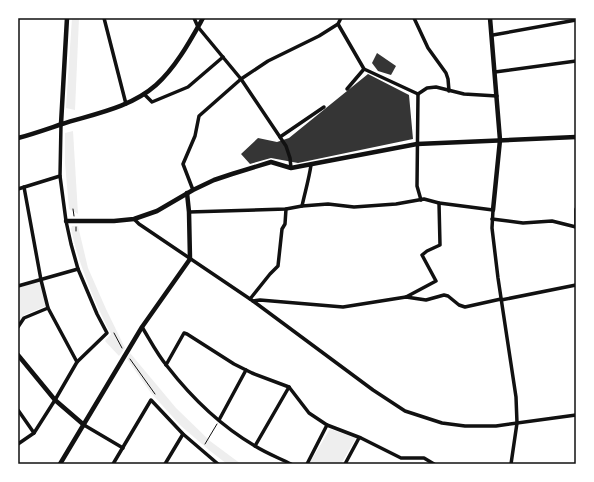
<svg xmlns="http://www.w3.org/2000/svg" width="594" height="482" font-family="'Fira Sans',sans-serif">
<rect width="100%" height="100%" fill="#fff"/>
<g fill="#eee">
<path d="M 72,18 L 79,18 L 75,110 L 66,108 Z"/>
<path d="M 73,131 L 78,214 L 69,209 L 65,163 L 65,133 Z"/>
<path d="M 72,226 L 78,226 L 88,268 L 106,309 L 125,348 L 119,356 L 105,341 L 111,334 C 95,304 78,262 71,229 Z"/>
<path d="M 40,281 L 46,306 L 24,315 L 18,324 L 18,288 Z"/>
<path d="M 130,353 L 176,408 L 210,441 L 241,464 L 227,464 L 209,450 L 181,426 L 151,393 L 127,359 Z"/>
<path d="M 330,429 L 356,438 L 341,464 L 309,464 Z"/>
</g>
<g fill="#353535">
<path d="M 377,53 L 396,66 L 391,75 L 378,71 L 372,63 Z"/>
<path d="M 368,74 L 409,95 L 413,139 L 298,163 L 271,158 L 250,164 L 241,154 L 258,138 L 277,142 L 289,138 Z"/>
</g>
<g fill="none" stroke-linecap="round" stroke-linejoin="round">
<g stroke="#111" stroke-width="1">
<path d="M 73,209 L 74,216"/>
<path d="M 76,227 L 76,231"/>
<path d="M 114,333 L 122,348"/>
<path d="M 130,359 L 155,394"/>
<path d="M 205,444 L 217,424"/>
</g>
<g stroke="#111" stroke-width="3.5">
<path d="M 104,18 L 126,104"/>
<path d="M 194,18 L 198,27 L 241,79 L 286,146 L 290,158 L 291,168"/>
<path d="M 414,18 L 428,48 L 446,73 L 448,79 L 449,91"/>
<path d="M 338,24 L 364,69 L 418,94"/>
<path d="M 493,35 L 576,20"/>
<path d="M 495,72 L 576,61"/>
<path d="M 347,89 L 364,69"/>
<path d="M 144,94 L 152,102 L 188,87 L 223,57"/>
<path d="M 418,94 L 417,186 L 421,200"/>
<path d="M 418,94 L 427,88 L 436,87 L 464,94 L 497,96"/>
<path d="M 280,137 L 324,107"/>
<path d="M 24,187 L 41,280 L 48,308 L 77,362"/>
<path d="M 18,189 L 60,176 L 61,124"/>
<path d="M 193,190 L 183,164 L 195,136 L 199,116 L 241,79 L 268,61 L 319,36 L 338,24 L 341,18"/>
<path d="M 302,206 C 305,192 309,179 311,165"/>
<path d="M 189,212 L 286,209 L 302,206 L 328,204 L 354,207 L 396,204 L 424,199 L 439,203 L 493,210 L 492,228 L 498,278 L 516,397 L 517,423 L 511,464"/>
<path d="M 134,219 L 139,224 L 253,301 L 373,390 L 405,411 L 442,423 L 465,426 L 496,426 L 576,415"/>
<path d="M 492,219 L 523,223 L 552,221 L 576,227"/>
<path d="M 576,227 L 576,209"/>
<path d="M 18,286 L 78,269"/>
<path d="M 406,297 L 436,281 L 422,255 L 427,251 L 440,245 L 439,203"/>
<path d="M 250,299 L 270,274 L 278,266 L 282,229 L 285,224 L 286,209"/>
<path d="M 501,300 L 576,285"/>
<path d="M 253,301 L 260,300 L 343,307 L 406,297 L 426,300 L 444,295 L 448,296 L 459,305 L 465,307 L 501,299"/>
<path d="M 18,327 L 24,318 L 48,308"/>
<path d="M 142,327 C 150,340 157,354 167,366 C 191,397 221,426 255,446 C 266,453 279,458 291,464"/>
<path d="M 166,365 L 184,333 L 187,334 L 234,364 L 252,373 L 289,387 L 309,413 L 327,425 L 361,438 L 401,458 L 424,458 L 434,464"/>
<path d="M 18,410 L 34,433"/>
<path d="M 219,420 L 246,370"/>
<path d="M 84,425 L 123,448"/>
<path d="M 18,444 L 34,433 L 55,400 L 77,362 L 107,333 L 97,314 L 78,269 L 71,244 L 66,221 L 60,176"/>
<path d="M 255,446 L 289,387"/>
<path d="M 113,464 L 151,400 L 183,434 L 218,464"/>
<path d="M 165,464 L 183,434"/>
<path d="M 307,464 L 327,425"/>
<path d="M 345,464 L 359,438"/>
</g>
<g stroke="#111" stroke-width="4.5">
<path d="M 490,18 L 500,140 L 493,210"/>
<path d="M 61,124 L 67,18"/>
<path d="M 18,138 C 33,134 47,129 62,124 C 94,114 130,108 156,85 C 176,67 190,41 203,18"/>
<path d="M 66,221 L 114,221 L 134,219 L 157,211 L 193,190 L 214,180 L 232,174 L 271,162 L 291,168 L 417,144 L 576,137"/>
<path d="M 18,355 L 55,400 L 84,425"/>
<path d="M 60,464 L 142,327 L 190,259 L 189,212 L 187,193"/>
</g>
</g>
<rect width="594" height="482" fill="none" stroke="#ffffff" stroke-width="38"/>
<rect x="19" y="19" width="556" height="444" fill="none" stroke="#111" stroke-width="1.5"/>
</svg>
